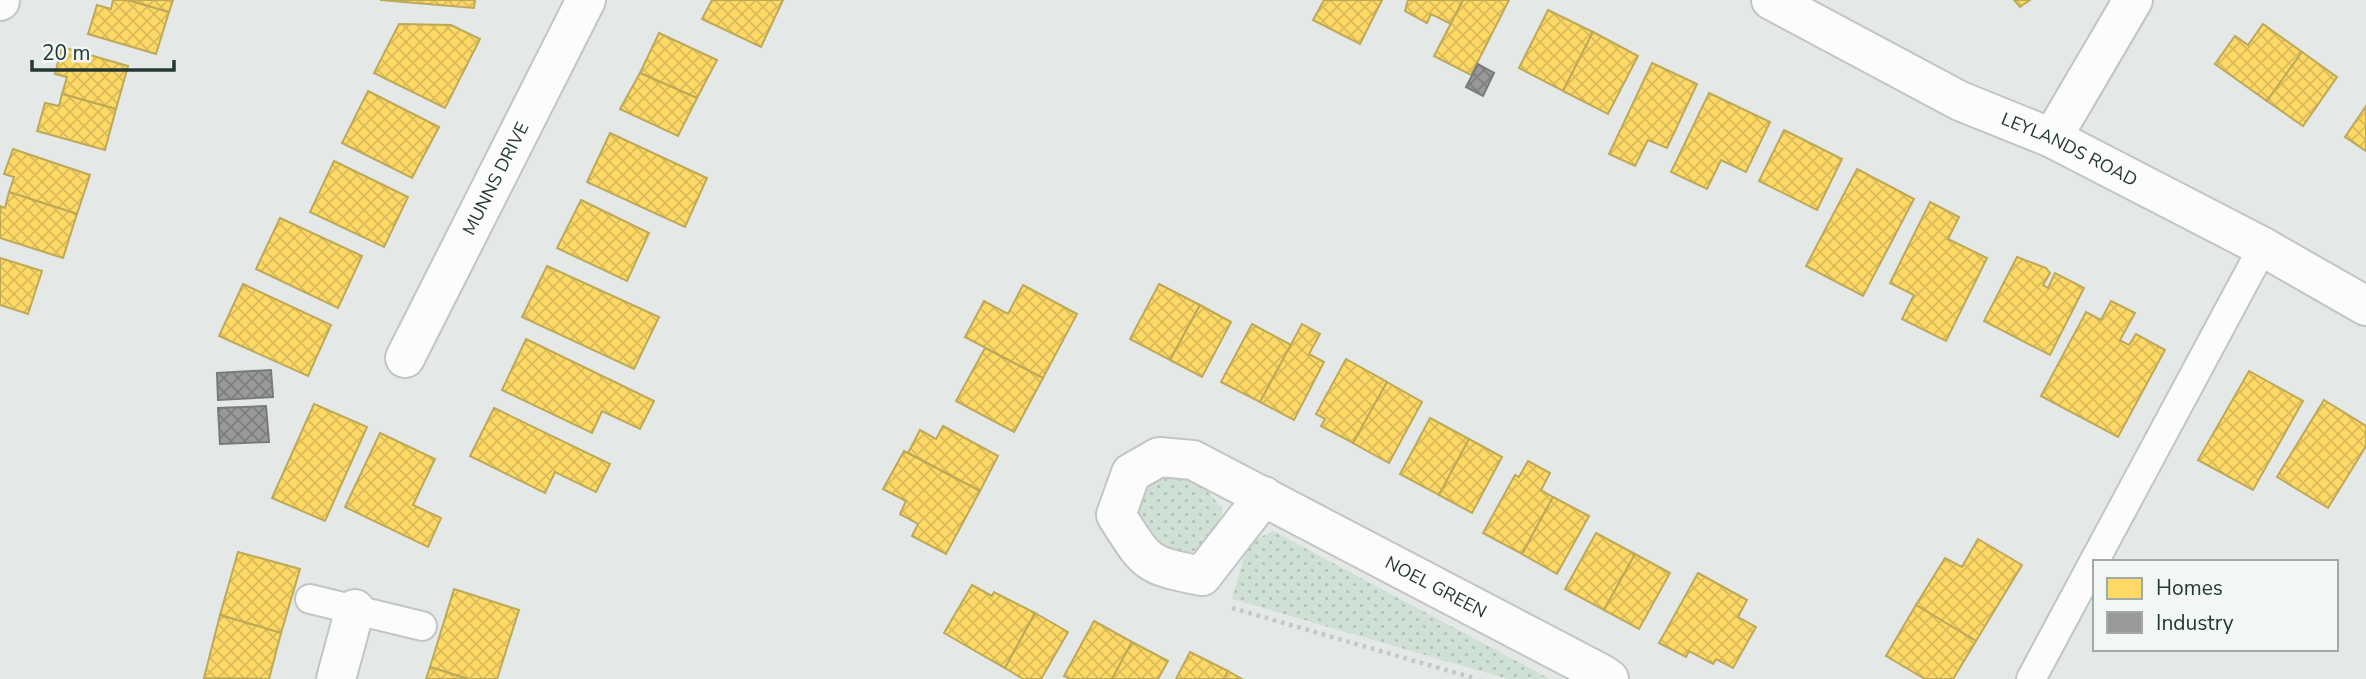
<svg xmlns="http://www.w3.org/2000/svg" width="2366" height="679" font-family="'Nunito Sans',sans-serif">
<defs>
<pattern id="grass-dots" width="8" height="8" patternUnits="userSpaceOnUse" patternTransform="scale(1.75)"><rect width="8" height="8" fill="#cfe0d5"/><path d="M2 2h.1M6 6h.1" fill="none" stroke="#b2c1b7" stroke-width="1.8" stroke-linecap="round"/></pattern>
<pattern id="homes-cross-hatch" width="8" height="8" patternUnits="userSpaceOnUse" patternTransform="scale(1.75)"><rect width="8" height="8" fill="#ffd966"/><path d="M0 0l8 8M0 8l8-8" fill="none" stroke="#dabb59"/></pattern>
<pattern id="industry-cross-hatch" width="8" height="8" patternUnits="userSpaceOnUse" patternTransform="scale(1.75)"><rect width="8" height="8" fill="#999"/><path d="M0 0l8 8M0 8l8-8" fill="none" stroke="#7d7e7e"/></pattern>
</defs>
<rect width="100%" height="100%" fill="#e4e8e6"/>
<g fill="url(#grass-dots)">
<path d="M 1161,475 C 1195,476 1202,483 1222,509 L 1221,531 C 1176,571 1163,559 1132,514 L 1145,484 Z"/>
<path d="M 1273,531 L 1550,679 L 1508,679 L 1232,599 L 1248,543 Z"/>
</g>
<g fill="url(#homes-cross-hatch)" stroke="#bda957" stroke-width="2">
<path d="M 113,0 L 128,0 L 169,12 L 156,54 L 88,34 L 97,5 L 111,9 Z"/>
<path d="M 128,0 L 173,0 L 169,12 Z"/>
<path d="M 380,0 L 475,0 L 474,8 Z"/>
<path d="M 712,0 L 783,0 L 761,47 L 702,19 Z"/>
<path d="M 1324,0 L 1382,0 L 1360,44 L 1313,20 Z"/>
<path d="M 1408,0 L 1463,0 L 1451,24 L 1431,14 L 1427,23 L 1405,11 Z"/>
<path d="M 1463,0 L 1509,0 L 1471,75 L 1434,56 Z"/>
<path d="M 2014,0 L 2030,0 L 2020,7 Z"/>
<path d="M 1548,10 L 1593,32 L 1563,91 L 1519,68 Z"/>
<path d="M 399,24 L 451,25 L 480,39 L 445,108 L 374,73 Z"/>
<path d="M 2263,24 L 2302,52 L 2267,101 L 2215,64 L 2235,36 L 2248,45 Z"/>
<path d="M 1593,32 L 1638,56 L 1608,114 L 1563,91 Z"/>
<path d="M 659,33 L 717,60 L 697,98 L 640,73 Z"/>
<path d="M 62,47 L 128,66 L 116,109 L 62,94 L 67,77 L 55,74 Z"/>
<path d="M 2302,52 L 2337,77 L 2303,126 L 2267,101 Z"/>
<path d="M 1652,63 L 1697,84 L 1667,148 L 1648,140 L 1635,166 L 1609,154 Z"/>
<path d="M 640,73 L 697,98 L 678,136 L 620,109 Z"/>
<path d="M 368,91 L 439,127 L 412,178 L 342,143 Z"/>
<path d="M 1709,93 L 1770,122 L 1746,172 L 1721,160 L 1707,189 L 1671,172 Z"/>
<path d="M 62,94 L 116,109 L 105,150 L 37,131 L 45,103 L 59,106 Z"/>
<path d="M 2366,106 L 2366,151 L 2345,137 Z"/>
<path d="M 1784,130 L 1842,159 L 1817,210 L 1759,181 Z"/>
<path d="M 610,133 L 707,178 L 685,227 L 587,182 Z"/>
<path d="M 13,149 L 90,175 L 77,214 L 9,192 L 14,177 L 4,174 Z"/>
<path d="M 334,161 L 408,197 L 384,247 L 310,212 Z"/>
<path d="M 1857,169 L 1914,199 L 1863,296 L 1806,266 Z"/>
<path d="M 9,192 L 77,214 L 63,258 L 0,238 L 0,206 L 5,208 Z"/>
<path d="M 581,200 L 649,233 L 627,281 L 557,248 Z"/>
<path d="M 1930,202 L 1959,217 L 1948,239 L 1987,258 L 1946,341 L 1902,319 L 1914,295 L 1890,283 Z"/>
<path d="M 280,218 L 362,256 L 338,308 L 256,269 Z"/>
<path d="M 2017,257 L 2046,268 L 2050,273 L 2043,285 L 2048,288 L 2055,273 L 2084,288 L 2050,355 L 1984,321 Z"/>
<path d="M 0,258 L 42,271 L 28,314 L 0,305 Z"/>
<path d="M 547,266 L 659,317 L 634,369 L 522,317 Z"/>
<path d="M 243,284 L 331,325 L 308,376 L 219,336 Z"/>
<path d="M 1159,284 L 1200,305 L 1170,360 L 1130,339 Z"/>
<path d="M 1023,285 L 1077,314 L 1043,378 L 965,337 L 984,301 L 1008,314 Z"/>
<path d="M 2111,301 L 2135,313 L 2120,340 L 2129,345 L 2136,334 L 2165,350 L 2118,437 L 2041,396 L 2086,312 L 2101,320 Z"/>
<path d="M 1200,305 L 1231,322 L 1202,377 L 1170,360 Z"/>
<path d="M 1252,324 L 1291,345 L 1260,402 L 1221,382 Z"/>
<path d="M 1302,324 L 1320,334 L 1309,354 L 1324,362 L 1294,420 L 1260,402 Z"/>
<path d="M 526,339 L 654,401 L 640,429 L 602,411 L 592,433 L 502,390 Z"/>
<path d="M 985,348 L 1043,378 L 1014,432 L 956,401 Z"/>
<path d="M 1346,359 L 1387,382 L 1353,443 L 1321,426 L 1325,419 L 1316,414 Z"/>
<path d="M 2249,371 L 2303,401 L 2253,490 L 2198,460 Z"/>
<path d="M 1387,382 L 1422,402 L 1389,463 L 1353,443 Z"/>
<path d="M 2324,400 L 2366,426 L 2366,446 L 2328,508 L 2277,477 Z"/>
<path d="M 314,404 L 367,427 L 325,521 L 272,498 Z"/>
<path d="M 494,408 L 610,464 L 596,492 L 555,472 L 545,493 L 470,456 Z"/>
<path d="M 1430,418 L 1469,439 L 1439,495 L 1400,474 Z"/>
<path d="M 943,426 L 998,456 L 980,491 L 908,453 L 920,430 L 936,439 Z"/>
<path d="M 380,433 L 435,459 L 413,505 L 441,518 L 428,547 L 345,507 Z"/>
<path d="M 1469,439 L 1502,457 L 1472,513 L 1439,495 Z"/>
<path d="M 904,451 L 980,491 L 946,554 L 912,536 L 918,524 L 900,514 L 906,501 L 883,489 Z"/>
<path d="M 1528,461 L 1550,473 L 1541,490 L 1553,497 L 1522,554 L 1483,533 L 1515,475 L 1519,477 Z"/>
<path d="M 1553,497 L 1589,516 L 1557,574 L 1522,554 Z"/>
<path d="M 1596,533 L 1635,554 L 1604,610 L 1565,589 Z"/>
<path d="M 1978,539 L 2022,565 L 1976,641 L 1916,605 L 1945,558 L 1962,567 Z"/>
<path d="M 238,552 L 300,569 L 281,633 L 220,615 Z"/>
<path d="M 1635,554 L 1670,573 L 1639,629 L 1604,610 Z"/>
<path d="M 1698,573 L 1747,600 L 1738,617 L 1756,627 L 1733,668 L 1716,659 L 1713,664 L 1689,651 L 1686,657 L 1659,643 Z"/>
<path d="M 972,585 L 992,596 L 994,592 L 1035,613 L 1005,668 L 944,633 Z"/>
<path d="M 454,589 L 519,610 L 497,679 L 468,679 L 430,667 Z"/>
<path d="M 1916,605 L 1976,641 L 1953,679 L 1925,679 L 1886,656 Z"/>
<path d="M 1035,613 L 1068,632 L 1041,679 L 1023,679 L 1005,668 Z"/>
<path d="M 220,615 L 281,633 L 269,679 L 204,678 Z"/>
<path d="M 1094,621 L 1132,642 L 1112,679 L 1070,679 L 1064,676 Z"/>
<path d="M 1132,642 L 1168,661 L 1158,679 L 1112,679 Z"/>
<path d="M 1190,652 L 1228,671 L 1224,679 L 1176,679 Z"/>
<path d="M 430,667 L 468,679 L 426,679 Z"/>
<path d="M 1228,671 L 1242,679 L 1224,679 Z"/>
</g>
<g fill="url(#industry-cross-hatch)" stroke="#767c7b" stroke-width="2">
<path d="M 1478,64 L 1494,73 L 1483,96 L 1466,87 Z"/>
<path d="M 271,370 L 273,397 L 218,400 L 217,373 Z"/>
<path d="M 266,406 L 269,442 L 220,444 L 218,408 Z"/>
</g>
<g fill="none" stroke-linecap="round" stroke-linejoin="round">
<defs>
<g id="service">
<path d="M 310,599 L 422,626"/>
<path d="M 2031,679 L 2263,247"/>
</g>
<g id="minor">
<path d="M 0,1 L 0,0"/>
<path id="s1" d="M 405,358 L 586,0"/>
<path id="s2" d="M 1264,496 L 1202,576 C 1144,565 1147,563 1116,515 L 1131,473 L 1159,457 L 1193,460 L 1602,674 L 1609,679"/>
<path d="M 336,679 L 355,609"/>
</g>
<g id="tertiary">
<path id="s3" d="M 1771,0 L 1960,101 L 2052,138 L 2263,247 L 2366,306"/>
<path d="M 2052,138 L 2133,0"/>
</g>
</defs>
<use href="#service" stroke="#c1c5c3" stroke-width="32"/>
<use href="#minor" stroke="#c1c5c3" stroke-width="42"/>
<use href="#tertiary" stroke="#c1c5c3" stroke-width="42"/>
<path stroke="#c1c8c5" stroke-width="4.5" stroke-dasharray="3.5 5" stroke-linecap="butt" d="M 1232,608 L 1477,679"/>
<use href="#service" stroke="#fbfcfb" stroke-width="28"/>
<use href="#minor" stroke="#fbfcfb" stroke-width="38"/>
<use href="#tertiary" stroke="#fbfcfb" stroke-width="38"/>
</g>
<g text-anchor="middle" stroke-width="7" stroke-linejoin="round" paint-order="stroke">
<g font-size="18" fill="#243935" stroke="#f2f7f5">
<text dy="6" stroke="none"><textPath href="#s3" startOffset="334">LEYLANDS ROAD</textPath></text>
<text dy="6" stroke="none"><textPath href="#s1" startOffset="201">MUNNS DRIVE</textPath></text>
<text dy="6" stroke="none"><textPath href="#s2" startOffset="598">NOEL GREEN</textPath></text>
</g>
</g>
<rect x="2093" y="560" width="245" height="91" fill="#f2f7f5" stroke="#a0aba8" stroke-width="2"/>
<rect x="2107" y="578" width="35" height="21" fill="#ffd966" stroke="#a0aba8" stroke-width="2"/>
<text x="2156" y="595" font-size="21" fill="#243935">Homes</text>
<rect x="2107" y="612" width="35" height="21" fill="#999999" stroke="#a0aba8" stroke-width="2"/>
<text x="2156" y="630" font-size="21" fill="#243935">Industry</text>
<path d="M32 60v10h142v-10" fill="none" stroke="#243935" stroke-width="3.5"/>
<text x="42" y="60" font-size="21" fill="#243935" stroke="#f2f7f5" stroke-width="5" paint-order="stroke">20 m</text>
</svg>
